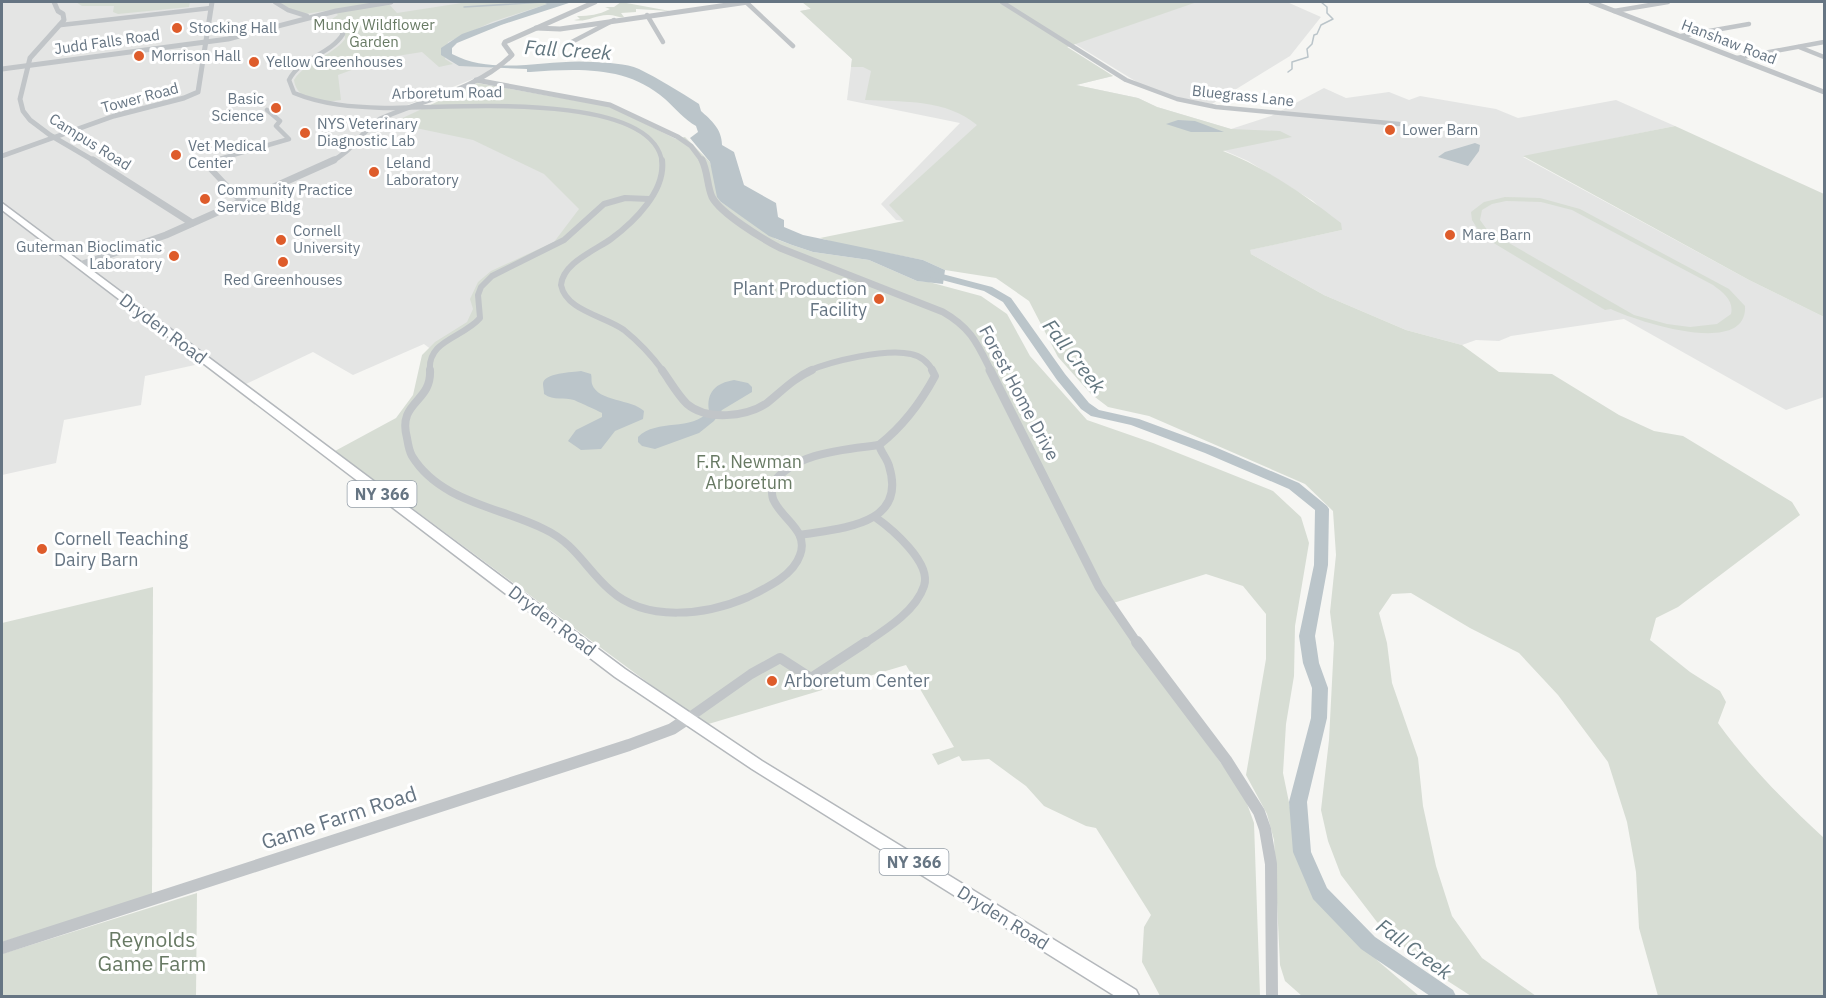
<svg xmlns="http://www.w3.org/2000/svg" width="1826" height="998" font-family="'IBM Plex Sans',sans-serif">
<rect width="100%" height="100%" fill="#f6f6f3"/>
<g fill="#e4e5e4">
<path d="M 2,2 L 562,2 L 450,44 L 448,55 L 461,62 L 494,66 L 483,75 L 400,108 L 498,106 L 652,143 L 475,322 L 432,350 L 424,344 L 353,375 L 313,352 L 246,384 L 213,361 L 145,376 L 141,405 L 64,420 L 56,463 L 2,475 Z"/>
<path d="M 802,2 L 1287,2 L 1321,17 L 1290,56 L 1212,104 L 1175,97 L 1140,84 L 1075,44 L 1067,47 L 1113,76 L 1076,85 L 1138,98 L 1157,107 L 1231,129 L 1271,116 L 1324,88 L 1346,98 L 1389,92 L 1409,100 L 1420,96 L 1496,109 L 1518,118 L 1616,100 L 1675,126 L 1523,157 L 1749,280 L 1824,317 L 1824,397 L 1786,410 L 1624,319 L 1511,336 L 1499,341 L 1476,340 L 1462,345 L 1406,330 L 1324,295 L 1251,254 L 1249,250 L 1342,230 L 1313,201 L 1248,161 L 1223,150 L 905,221 L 896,220 L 881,204 L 960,123 L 847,100 L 852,59 L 800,11 L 811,9 Z"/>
</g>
<g fill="#d7ddd4" fill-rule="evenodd">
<path d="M 76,2 L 190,2 L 189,7 L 118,14 L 113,12 L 114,6 L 82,6 Z"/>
<path d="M 279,2 L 382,2 L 305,14 L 293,11 Z"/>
<path d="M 468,2 L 541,2 L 547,4 L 492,22 L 448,42 L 445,59 L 453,64 L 439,67 L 422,52 L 384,58 L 338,75 L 341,100 C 323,103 297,102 294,80 C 306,61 331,57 345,39 L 344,28 L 329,21 L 338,15 L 335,12 L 388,3 L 397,13 Z"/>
<path d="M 621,2 L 670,11 L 636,9 L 636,12 L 621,13 L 624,17 C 618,18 615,15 609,15 C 597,14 586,23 574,20 L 580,19 L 577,16 C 590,16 598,15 610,9 L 605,7 L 614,7 Z"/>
<path d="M 802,2 L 1197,2 L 1067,47 L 1113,76 L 1076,85 L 1138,98 L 1157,107 L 1231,129 L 1280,131 L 1292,137 L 1223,151 C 1266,168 1304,194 1341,223 L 1342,230 L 1250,250 L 1251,254 L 1324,295 L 1406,330 L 1462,345 L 1499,372 L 1552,374 L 1619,415 L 1654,431 L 1683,436 L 1792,502 L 1800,515 L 1678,607 L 1656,618 L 1650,640 L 1690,672 L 1720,691 L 1726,702 L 1718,723 C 1749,766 1785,802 1824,838 L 1824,996 L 1658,996 L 1639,928 L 1636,872 L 1627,822 L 1608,762 L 1558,695 L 1519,653 L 1470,628 L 1411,593 L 1392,594 L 1379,613 L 1387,643 L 1392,683 L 1418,758 L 1423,806 L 1436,866 L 1452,916 L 1482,958 L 1536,996 L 1471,996 L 1426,967 L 1377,922 L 1341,875 L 1328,841 L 1321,810 L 1329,740 L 1334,643 L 1330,612 L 1336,555 L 1333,511 L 1305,484 L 1149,416 L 1108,407 L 1091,394 L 1058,357 L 1029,301 L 996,278 L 945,270 L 923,260 L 836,243 L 820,238 L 904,221 L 889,205 L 977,125 C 946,99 904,102 865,100 L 871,71 L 863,67 L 851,67 L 852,59 L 800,11 L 811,9 Z"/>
<path d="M 477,83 L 612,107 L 676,139 L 685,137 L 710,162 L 721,202 L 776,239 L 792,245 L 813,252 L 869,260 L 917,281 L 929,282 L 981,296 L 1007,314 L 1030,356 L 1087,420 L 1153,443 L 1273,491 L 1301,517 L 1309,543 L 1295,626 L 1294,676 L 1286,724 L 1283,773 L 1295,832 L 1331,906 L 1378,961 L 1419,996 L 1302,996 L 1285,981 L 1280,965 L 1274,840 L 1267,814 L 1246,775 L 1266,659 L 1266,614 L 1243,586 L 1206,574 L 1107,605 L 1231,777 L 1245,798 L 1254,823 L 1260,996 L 1160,996 L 1142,962 L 1144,927 L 1151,915 L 1096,828 L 1086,826 L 1044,806 L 1026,786 L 989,759 L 962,761 L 959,756 L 938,765 L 932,754 L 954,747 L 906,665 L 705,725 L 335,451 L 396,418 L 413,395 L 422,355 L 435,342 L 467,322 L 473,309 L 470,299 L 478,282 L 491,271 L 554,242 L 579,209 L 544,174 L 473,140 L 392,123 Z"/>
<path d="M 1675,126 L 1824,194 L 1824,317 L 1749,280 L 1523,156 Z"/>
<path d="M 1505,197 L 1540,198 L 1580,209 L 1729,289 L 1745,306 C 1748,359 1633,320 1611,309 L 1605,310 L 1482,236 L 1472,220 L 1471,212 L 1484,202 ZM 1506,201 L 1541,202 L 1572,210 L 1713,285 C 1724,293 1734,301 1731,314 L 1717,324 L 1690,327 L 1667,324 L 1634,315 L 1488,231 L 1480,220 L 1482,210 L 1492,204 Z"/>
<path d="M 153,587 L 152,896 L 2,942 L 2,623 Z"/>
<path d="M 197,893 L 196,996 L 2,996 L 2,954 Z"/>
</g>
<g fill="#bbc5ca">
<path d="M 542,2 L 572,2 L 501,25 L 457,43 L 452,48 L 452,54 C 496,77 548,58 593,62 C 607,63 626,63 639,69 C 659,79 679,91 699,104 L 701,111 C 711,120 722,129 722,145 L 734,152 L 744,185 L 776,203 L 778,217 L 784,220 L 784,227 L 803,235 L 923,260 L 945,270 L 943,284 L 917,281 L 869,260 L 813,252 L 792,245 L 769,236 L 721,202 L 717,197 L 710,162 L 690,138 L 698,132 L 696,126 C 685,120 675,108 665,99 C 626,65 577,69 530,72 L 527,72 L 527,69 L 459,66 L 441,55 L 441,48 L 462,34 L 547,4 Z"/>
<path d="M 1178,120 L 1195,121 L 1224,132 L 1191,132 L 1166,124 Z"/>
<path d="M 1475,143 L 1480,145 L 1479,151 L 1468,166 L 1438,157 L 1445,152 Z"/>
<path d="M 581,371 L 591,374 C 592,377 591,381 592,384 C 598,402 632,399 644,411 L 643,419 L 615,431 L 601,449 L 581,450 L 568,441 L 576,430 L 602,417 L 602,413 C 599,411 576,401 574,400 C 564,397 554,401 544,394 C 544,390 543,387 543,384 C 543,373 573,372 581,371 Z"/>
<path d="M 734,380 L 748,383 L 752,387 L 752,392 L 722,410 L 714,421 L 699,433 L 655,449 L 642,446 L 638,442 L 638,437 C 657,418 692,432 709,411 C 706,392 716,383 734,380 Z"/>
</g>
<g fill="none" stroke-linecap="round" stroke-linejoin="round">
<g stroke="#bbc5ca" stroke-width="1.5">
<path d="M 464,7 L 544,2"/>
<path d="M 1288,72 L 1292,69 L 1292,62 L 1308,57 L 1307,49 L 1312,44 L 1314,35 L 1317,34 L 1321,25 L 1333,19 L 1327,13 L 1327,7 L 1321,2"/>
</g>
<path fill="#bbc5ca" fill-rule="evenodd" d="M 927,270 L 992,287 L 1011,298 L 1065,374 L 1089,403 L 1099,410 L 1139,419 L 1215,447 L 1299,483 L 1327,506 L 1329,509 L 1328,565 L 1315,636 L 1319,663 L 1328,688 L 1327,718 L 1307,802 L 1311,852 L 1327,888 L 1375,937 L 1453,990 L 1456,996 L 1430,996 L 1361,949 L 1313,899 L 1293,852 L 1289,802 L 1311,718 L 1312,688 L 1303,663 L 1299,636 L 1314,565 L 1315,510 L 1289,489 L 1205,453 L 1131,425 L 1091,416 L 1081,409 L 1057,380 L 1003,302 L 984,291 L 923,275 L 922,273 Z"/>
<defs>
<path id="primary" d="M 2,203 L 625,669 L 762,761 L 1136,990 L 1139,996 L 1115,996 L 752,769 L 615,677 L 2,210 Z"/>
</defs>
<use href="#primary" stroke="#b4b8bc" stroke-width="3"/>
<g stroke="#c1c5c8" stroke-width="4.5">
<path d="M 275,2 L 288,10 L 307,16"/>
<path d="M 746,2 L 793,46"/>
<path d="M 1002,2 L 1126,80 L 1177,99 L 1216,107 L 1399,124"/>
<path d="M 1614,11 L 1668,2"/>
<path d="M 647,15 L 663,42"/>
<path d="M 315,19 L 338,26 L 343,34 C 330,55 300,58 289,80 L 294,93 C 323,105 353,107 384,108 C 437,109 652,88 662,162"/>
<path d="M 61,25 L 211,8"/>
<path d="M 1681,36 L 1749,24"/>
<path d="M 568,44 L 614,20"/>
<path d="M 1799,47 L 1824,57"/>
<path d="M 1737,58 L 1824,42"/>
<path d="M 209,162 L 289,139 L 276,126 L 280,121 L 267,110"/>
</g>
<g stroke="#c1c5c8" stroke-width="6">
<path d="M 215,160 L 205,163 L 241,201"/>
<path d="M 662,160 C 666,191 634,222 611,239 C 594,251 563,263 561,285 C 566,311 605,316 624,330 C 639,342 652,356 663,371"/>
<path d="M 430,371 C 427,340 463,338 480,318 L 478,295 L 481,287 L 492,276 L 564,240 L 604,204 L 625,198 L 649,199"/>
<path d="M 808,371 C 832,361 886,348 911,354 C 921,356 928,362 933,371"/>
</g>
<g stroke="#c1c5c8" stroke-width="8">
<path d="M 430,370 C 432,403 397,401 407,438 C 408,444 409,451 412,456 C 440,502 500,507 544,529 C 576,544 585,568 610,590 C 646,623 707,615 748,597 C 766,588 793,576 800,555 C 809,531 783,520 774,501 C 771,496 772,490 772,484 C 795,452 843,450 879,445"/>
<path d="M 662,370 C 670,381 677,394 687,404 C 707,421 746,417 767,403 C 782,391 794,378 812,370"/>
<path d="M 800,535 C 840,528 908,526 889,466 C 887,458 881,453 879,445 C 902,427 921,402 935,376 L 932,370"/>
<path d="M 864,644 C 885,630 916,611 924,586 C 932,563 892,529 875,517"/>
</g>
<path stroke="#c1c5c8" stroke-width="10" d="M 687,719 L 751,674 L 780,658 L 811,678 L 866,642"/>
<g stroke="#c1c5c8" stroke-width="5">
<path d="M 54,2 L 58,11 L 63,14 L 64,20 L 30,58 L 20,99 L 23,111 L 30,120 L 50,135 L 96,162"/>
<path d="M 1591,2 L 1824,92"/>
<path d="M 536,28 L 560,29 L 748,2"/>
<path d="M 2,69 L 228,39 L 336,11 L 391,2"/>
<path d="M 476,80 L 610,105 L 678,137 L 691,146 L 703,162"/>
<path d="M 2,156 L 114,116 L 184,98 L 198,92 L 212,2"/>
<path d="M 330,162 C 352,152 361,132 380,119 C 424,99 477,90 512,55 L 504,44 L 505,42 L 595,2"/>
</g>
<g stroke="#c1c5c8" stroke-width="7">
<path d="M 93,160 L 192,223"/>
<path d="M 702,160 C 708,172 707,186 712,197 C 721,214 763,239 780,248 L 943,312 C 971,328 977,343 991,371"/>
<path d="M 80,265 L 166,235 L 334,160"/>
</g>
<path stroke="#c1c5c8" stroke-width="9" d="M 990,370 L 1099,587 L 1138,644"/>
<g stroke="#c1c5c8" stroke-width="12">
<path d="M 1137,642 L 1226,760 L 1259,812 L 1265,829 L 1271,864 L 1272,996"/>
<path d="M 2,948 L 629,745 L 672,729 L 687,719"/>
</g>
<use href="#primary" fill="#fff" fill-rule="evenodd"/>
</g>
<g fill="#de5c2b" stroke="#fff" stroke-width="2">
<circle cx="177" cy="28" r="6"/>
<circle cx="139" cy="56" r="6"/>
<circle cx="254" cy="62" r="6"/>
<circle cx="276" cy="108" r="6"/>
<circle cx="1390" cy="130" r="6"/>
<circle cx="305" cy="133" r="6"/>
<circle cx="176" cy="155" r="6"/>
<circle cx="374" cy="172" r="6"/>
<circle cx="205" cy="199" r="6"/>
<circle cx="1450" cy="235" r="6"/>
<circle cx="281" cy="240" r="6"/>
<circle cx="174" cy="256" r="6"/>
<circle cx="283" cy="262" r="6"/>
<circle cx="879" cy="299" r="6"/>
<circle cx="42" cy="549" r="6"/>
<circle cx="772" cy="681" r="6"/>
</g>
<g text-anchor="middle" stroke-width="6" stroke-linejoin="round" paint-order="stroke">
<g font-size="15" fill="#687a64" stroke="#fff">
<text x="374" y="30">Mundy Wildflower<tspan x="374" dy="17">Garden</tspan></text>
</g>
<g font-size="15" fill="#667583" stroke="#fff" text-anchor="start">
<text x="189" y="33">Stocking Hall</text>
<text x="151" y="61">Morrison Hall</text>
<text x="266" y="67">Yellow Greenhouses</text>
<text x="264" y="104" text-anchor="end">Basic<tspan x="264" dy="17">Science</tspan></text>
<text x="317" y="129">NYS Veterinary<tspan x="317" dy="17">Diagnostic Lab</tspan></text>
<text x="1402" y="135">Lower Barn</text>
<text x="188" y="151">Vet Medical<tspan x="188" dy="17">Center</tspan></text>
<text x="386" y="168">Leland<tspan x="386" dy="17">Laboratory</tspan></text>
<text x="217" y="195">Community Practice<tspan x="217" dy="17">Service Bldg</tspan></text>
<text x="293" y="236">Cornell<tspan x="293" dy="17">University</tspan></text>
<text x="1462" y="240">Mare Barn</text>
<text x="162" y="252" text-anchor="end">Guterman Bioclimatic<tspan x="162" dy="17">Laboratory</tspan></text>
<text x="283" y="285" text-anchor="middle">Red Greenhouses</text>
</g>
<g font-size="15" fill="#667583" stroke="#fff">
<text transform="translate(107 42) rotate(-8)" y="5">Judd Falls Road</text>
<text transform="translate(1729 42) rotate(21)" y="5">Hanshaw Road</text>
<text transform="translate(447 93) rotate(-1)" y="5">Arboretum Road</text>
<text transform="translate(1243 96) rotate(6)" y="5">Bluegrass Lane</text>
<text transform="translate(140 98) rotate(-15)" y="5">Tower Road</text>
<text transform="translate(90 142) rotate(32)" y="5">Campus Road</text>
</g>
<g fill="#fff" stroke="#949ea8" stroke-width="1.5">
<rect x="347.5" y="481" width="69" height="26" rx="4.5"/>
<rect x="879.5" y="849" width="69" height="26" rx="4.5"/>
</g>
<g font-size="16" font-weight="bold" fill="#667583">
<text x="382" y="500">NY 366</text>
<text x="914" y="868">NY 366</text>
</g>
<g font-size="18" fill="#667583" stroke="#fff" text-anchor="start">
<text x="867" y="295" text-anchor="end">Plant Production<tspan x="867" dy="21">Facility</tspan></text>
<text x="54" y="545">Cornell Teaching<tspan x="54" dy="21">Dairy Barn</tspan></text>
<text x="784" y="687">Arboretum Center</text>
</g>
<g font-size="18" fill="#667583" stroke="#fff">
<text transform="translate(163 329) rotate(37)" y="6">Dryden Road</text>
<text transform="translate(1019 393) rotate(62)" y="6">Forest Home Drive</text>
<text transform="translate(552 621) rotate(37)" y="6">Dryden Road</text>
<text transform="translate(1003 918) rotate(32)" y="6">Dryden Road</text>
</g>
<g font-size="18" fill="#687a64" stroke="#fff">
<text x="749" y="468">F.R. Newman<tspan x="749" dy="21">Arboretum</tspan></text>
</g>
<g font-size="20" font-style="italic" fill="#62767f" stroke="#fff">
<text transform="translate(568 50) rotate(4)" y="7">Fall Creek</text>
<text transform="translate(1074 356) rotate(52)" y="7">Fall Creek</text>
<text transform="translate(1414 949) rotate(36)" y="7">Fall Creek</text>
</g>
<g font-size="21" fill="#667583" stroke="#fff">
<text transform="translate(339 818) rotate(-18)" y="7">Game Farm Road</text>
</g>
<g font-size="21" fill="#687a64" stroke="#fff">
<text x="152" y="947">Reynolds<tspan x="152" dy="24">Game Farm</tspan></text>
</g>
</g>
<rect width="1826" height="998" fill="none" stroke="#667583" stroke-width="6"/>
</svg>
